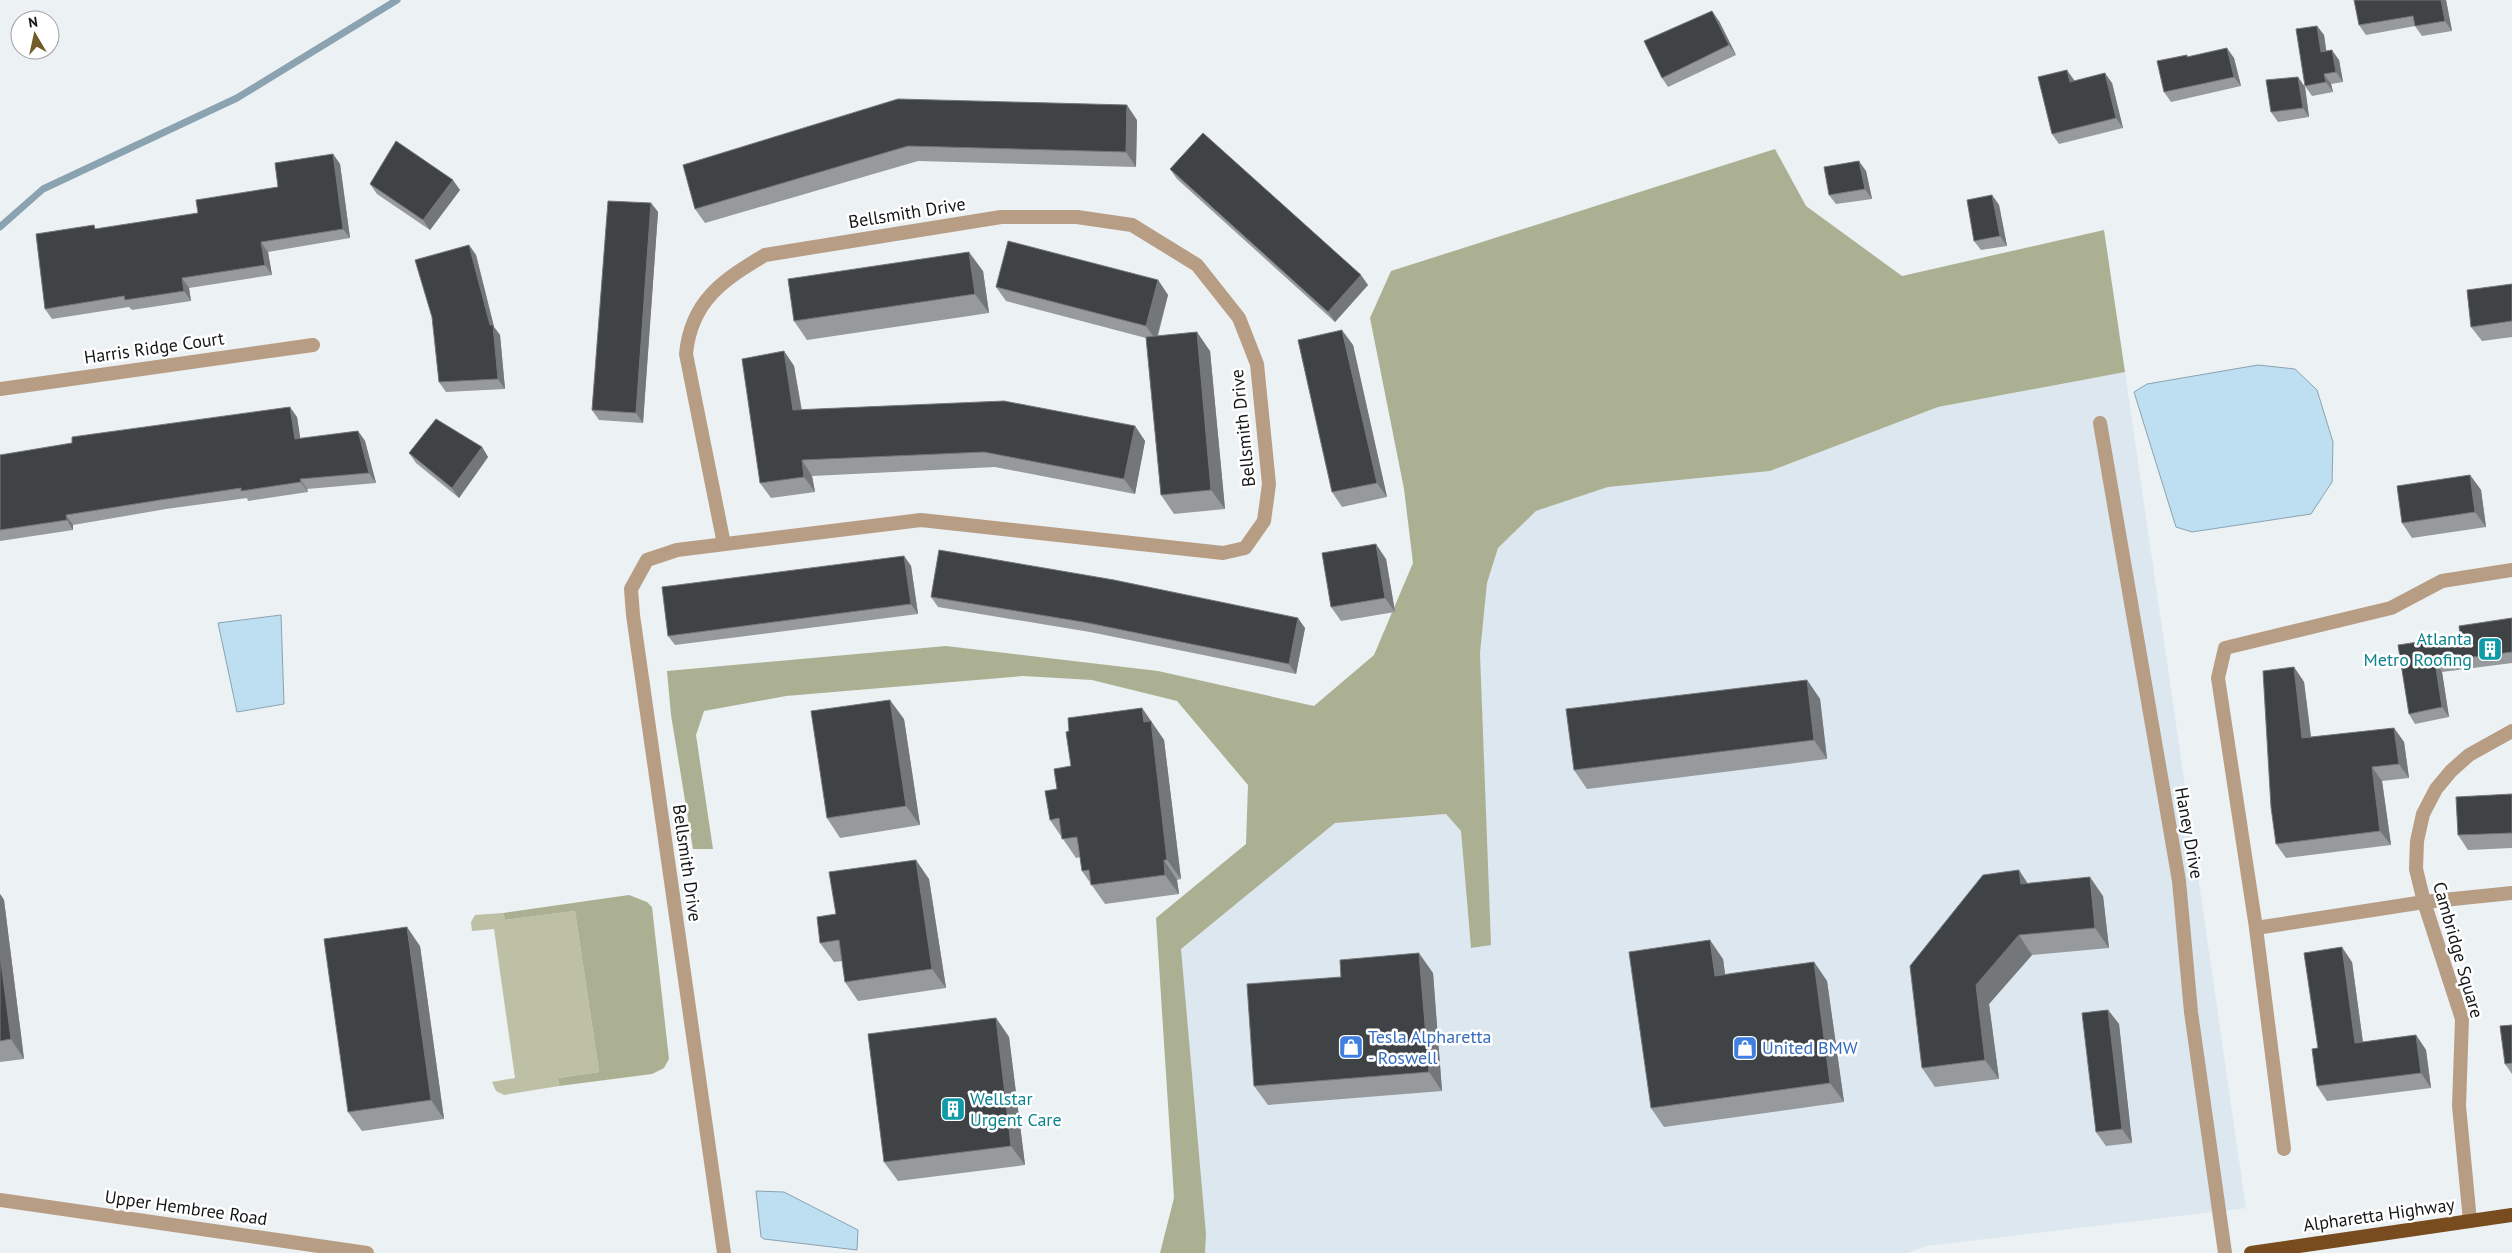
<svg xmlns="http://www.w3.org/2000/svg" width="2512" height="1253" font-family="'PT Sans',sans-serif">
<rect width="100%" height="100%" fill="#ecf1f4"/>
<path fill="#dce7ef" d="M 2125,372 L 2246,1208 L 1926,1246 L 1908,1253 L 1205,1253 L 1206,1234 L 1180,949 L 1335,823 L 1446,814 L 1461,831 L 1471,948 L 1490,945 L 1480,653 L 1487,583 L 1498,548 L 1536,511 L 1608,487 L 1770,471 L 1938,407 Z"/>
<path fill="#bdc0a4" d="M 575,911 L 599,1072 L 558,1078 L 559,1086 L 504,1095 L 496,1091 L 492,1082 L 515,1078 L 494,929 L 472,931 L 471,922 L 475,915 L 503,913 L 505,920 Z"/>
<g fill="#acb092">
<path d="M 1775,149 L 1806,206 L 1902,276 L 2104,230 L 2125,372 L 1938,407 L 1770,471 L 1608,487 L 1536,511 L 1498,548 L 1487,583 L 1480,653 L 1491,945 L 1471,948 L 1461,831 L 1446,814 L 1335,823 L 1181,949 L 1206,1234 L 1205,1253 L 1160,1253 L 1174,1198 L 1156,918 L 1246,844 L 1248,785 L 1177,701 L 1092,680 L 1023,676 L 786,696 L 704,711 L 696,735 L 713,849 L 693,849 L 671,715 L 667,671 L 946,646 L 1158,671 L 1314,706 L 1374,655 L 1413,563 L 1404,489 L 1370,318 L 1391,271 Z"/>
<path d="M 629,895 L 647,902 L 652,907 L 669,1059 L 664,1068 L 652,1074 L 559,1086 L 558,1078 L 599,1072 L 575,911 L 505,920 L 503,913 Z"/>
</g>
<g fill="#bedef1" stroke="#8ba2b0">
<path d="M 2258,365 L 2295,369 L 2317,390 L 2333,442 L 2332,482 L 2311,514 L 2192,532 L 2176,527 L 2134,392 L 2147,384 Z"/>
<path d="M 281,615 L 284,704 L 237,712 L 218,623 Z"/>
<path d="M 756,1191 L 784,1192 L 858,1230 L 857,1250 L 764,1239 L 761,1237 Z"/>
</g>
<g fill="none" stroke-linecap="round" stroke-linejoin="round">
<path stroke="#8ba2b0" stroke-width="7" d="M 0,227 L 43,189 L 237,98 L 397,0"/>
<g stroke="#b89d85" stroke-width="14">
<path d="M 0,389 L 313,345"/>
<path d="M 2100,423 L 2179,881 L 2191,1012 L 2225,1253"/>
<path d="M 2256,928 L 2424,902 L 2512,893"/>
<path d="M 2284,1149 L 2256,928 L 2218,678 L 2225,648 L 2391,608 L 2442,581 L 2512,570"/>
<path d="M 2470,1221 L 2459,1106 L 2462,1019 L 2424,902 L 2416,869 L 2417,841 L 2423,814 L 2436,789 L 2451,771 L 2469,755 L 2512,731"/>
<path d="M 724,1253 L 633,615 L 631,589 L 647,560 L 677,550 L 921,520 L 1223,553 L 1245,548 L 1264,521 L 1269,484 L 1257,364 L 1239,318 L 1197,265 L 1132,225 L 1077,217 L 1001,217 L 765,255 C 723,280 691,301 686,354 L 724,544"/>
</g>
<path stroke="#b89d85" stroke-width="14" d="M 0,1200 L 367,1253"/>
<path stroke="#784c1e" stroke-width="14" d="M 2251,1253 L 2512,1215"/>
</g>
<g fill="#969a9d">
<path d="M 2446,0 L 2452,31 L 2422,36 L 2415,26 L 2366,35 L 2359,25 Z"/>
<path d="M 1719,21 L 1736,55 L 1668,87 L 1662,78 Z"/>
<path d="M 2317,26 L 2324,35 L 2326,51 L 2339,60 L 2343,82 L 2331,84 L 2333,92 L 2312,96 L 2305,86 Z"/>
<path d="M 2189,57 L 2234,58 L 2241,86 L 2171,102 L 2164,92 Z"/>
<path d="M 2074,80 L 2074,81 L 2112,83 L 2123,128 L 2059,144 L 2052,134 Z"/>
<path d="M 2305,87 L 2309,117 L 2278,122 L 2271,112 Z"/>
<path d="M 1137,120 L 1136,167 L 918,161 L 705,223 L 695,209 L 683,165 Z"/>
<path d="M 333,154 L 340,164 L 350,238 L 268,252 L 272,275 L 189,288 L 191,301 L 132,310 L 129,307 L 52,319 L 45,309 L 97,229 L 198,213 L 278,187 Z"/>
<path d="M 1170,169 L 1368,285 L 1335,322 L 1177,179 Z"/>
<path d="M 1866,171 L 1872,199 L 1836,204 L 1829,195 Z"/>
<path d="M 370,184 L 460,190 L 430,230 L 377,194 Z"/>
<path d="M 1992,195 L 1999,205 L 2007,246 L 1981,250 L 1974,241 Z"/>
<path d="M 651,203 L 658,212 L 643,423 L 599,420 L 592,410 Z"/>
<path d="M 469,245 L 476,255 L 494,327 L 500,335 L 505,389 L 446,392 L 439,382 Z"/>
<path d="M 983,271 L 989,313 L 807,340 L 794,321 Z"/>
<path d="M 1158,280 L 1168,295 L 1158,336 L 1210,351 L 1225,509 L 1174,514 L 1161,495 L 1146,338 L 1006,301 L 996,287 Z"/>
<path d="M 2512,284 L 2512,337 L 2482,341 L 2471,327 Z"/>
<path d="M 1353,345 L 1387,497 L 1342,507 L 1332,492 Z"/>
<path d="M 784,351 L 794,366 L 802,410 L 1135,426 L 1145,441 L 1135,494 L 995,467 L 812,476 L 815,492 L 771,498 L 760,483 Z"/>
<path d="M 297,417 L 300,439 L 358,431 L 365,441 L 376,483 L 307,489 L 308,492 L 248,501 L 247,498 L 166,509 L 73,525 L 73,530 L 0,541 L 0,455 Z"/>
<path d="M 482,447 L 488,457 L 459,498 L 416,463 L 409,453 Z"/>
<path d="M 2470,475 L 2481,490 L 2486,527 L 2412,538 L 2402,523 Z"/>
<path d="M 904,556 L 911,566 L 918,614 L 675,645 L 668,636 Z"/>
<path d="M 1386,559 L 1395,612 L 1341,621 L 1331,607 Z"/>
<path d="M 931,597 L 1305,628 L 1296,674 L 1090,632 L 938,607 Z"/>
<path d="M 2512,618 L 2512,663 L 2442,672 L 2449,717 L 2415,724 L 2409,714 L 2398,645 L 2460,636 Z"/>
<path d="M 2294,667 L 2304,682 L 2311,737 L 2394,728 L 2404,742 L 2409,778 L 2382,781 L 2391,845 L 2286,858 L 2276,844 Z"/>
<path d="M 1807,680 L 1820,699 L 1827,759 L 1587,789 L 1574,770 Z"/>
<path d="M 1142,708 L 1164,740 L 1181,879 L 1177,880 L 1179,894 L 1105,904 L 1082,871 L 1080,857 L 1076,858 L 1050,820 L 1057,789 L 1071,766 L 1069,731 Z"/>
<path d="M 904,719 L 920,825 L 840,838 L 827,818 Z"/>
<path d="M 2512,794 L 2512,848 L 2468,850 L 2458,835 Z"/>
<path d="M 929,879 L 946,988 L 858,1001 L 845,982 L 842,961 L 834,962 L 820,943 L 836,914 Z"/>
<path d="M 2028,884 L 2103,896 L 2109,948 L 2032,955 L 1989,1004 L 1999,1079 L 1935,1087 L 1922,1068 Z"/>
<path d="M 0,894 L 4,900 L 24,1059 L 0,1062 Z"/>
<path d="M 420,946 L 444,1119 L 362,1131 L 348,1112 Z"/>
<path d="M 1723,959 L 1725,974 L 1814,962 L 1827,981 L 1844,1102 L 1664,1127 L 1651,1108 Z"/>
<path d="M 2352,962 L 2363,1042 L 2416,1035 L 2426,1050 L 2431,1088 L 2327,1101 L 2317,1086 L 2318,1048 Z"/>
<path d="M 1433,973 L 1442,1091 L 1268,1105 L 1254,1086 Z"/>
<path d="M 2108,1010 L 2119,1024 L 2132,1143 L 2106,1146 L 2096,1132 Z"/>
<path d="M 996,1018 L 1009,1037 L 1025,1165 L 898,1181 L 884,1162 Z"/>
<path d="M 2512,1025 L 2512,1074 L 2505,1064 Z"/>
</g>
<g fill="#74777a">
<path d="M 2441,0 L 2446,0 L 2452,31 L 2445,21 Z"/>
<path d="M 1712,11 L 1719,21 L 1736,55 L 1729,45 Z"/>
<path d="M 2317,26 L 2324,35 L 2328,62 L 2321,52 Z"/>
<path d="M 2227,48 L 2234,58 L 2241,86 L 2234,77 Z"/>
<path d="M 2332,50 L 2339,60 L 2343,82 L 2336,72 Z"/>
<path d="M 2067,70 L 2074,80 L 2077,92 L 2070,82 Z"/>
<path d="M 2105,73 L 2112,83 L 2123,128 L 2116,118 Z"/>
<path d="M 2324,74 L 2331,84 L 2333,92 L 2326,82 Z"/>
<path d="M 2298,77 L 2305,87 L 2309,117 L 2303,108 Z"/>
<path d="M 1127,105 L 1137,120 L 1136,167 L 1126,152 Z"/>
<path d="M 333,154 L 340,164 L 350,238 L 343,229 Z"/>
<path d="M 1859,161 L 1866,171 L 1872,199 L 1865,189 Z"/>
<path d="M 453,180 L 460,190 L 430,230 L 423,220 Z"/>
<path d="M 1992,195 L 1999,205 L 2007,246 L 2000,236 Z"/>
<path d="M 651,203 L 658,212 L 643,423 L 636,413 Z"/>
<path d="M 261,242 L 268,252 L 272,275 L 265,265 Z"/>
<path d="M 469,245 L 476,255 L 494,327 L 500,335 L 505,389 L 498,379 L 490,325 Z"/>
<path d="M 969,252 L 983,271 L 989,313 L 975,294 Z"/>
<path d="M 1361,275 L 1368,285 L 1335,322 L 1328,312 Z"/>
<path d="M 182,278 L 189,288 L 191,301 L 184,291 Z"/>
<path d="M 1158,280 L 1168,295 L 1156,340 L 1146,326 Z"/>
<path d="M 1342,330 L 1353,345 L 1387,497 L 1377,483 Z"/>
<path d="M 1197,332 L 1210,351 L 1225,509 L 1211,490 Z"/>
<path d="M 784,351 L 794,366 L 804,426 L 793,410 Z"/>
<path d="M 290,407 L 297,417 L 302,449 L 295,439 Z"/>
<path d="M 1135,426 L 1145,441 L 1135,494 L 1124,479 Z"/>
<path d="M 358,431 L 365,441 L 376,483 L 369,473 Z"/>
<path d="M 482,447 L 488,457 L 459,498 L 452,488 Z"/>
<path d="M 802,460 L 812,476 L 815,492 L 804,477 Z"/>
<path d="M 2470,475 L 2481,490 L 2486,527 L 2475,512 Z"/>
<path d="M 300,479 L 307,489 L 308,492 L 301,482 Z"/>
<path d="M 66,515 L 73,525 L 73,530 L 67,520 Z"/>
<path d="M 1376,544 L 1386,559 L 1395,612 L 1385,598 Z"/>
<path d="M 904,556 L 911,566 L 918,614 L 911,604 Z"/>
<path d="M 1298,618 L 1305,628 L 1296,674 L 1289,664 Z"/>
<path d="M 2435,662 L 2442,672 L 2449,717 L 2442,707 Z"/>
<path d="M 2294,667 L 2304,682 L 2313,753 L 2302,738 Z"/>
<path d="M 1807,680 L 1820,699 L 1827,759 L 1814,740 Z"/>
<path d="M 890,700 L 904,719 L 920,825 L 906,806 Z"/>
<path d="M 1142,708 L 1164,740 L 1181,879 L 1167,860 L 1144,722 Z"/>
<path d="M 2394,728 L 2404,742 L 2409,778 L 2399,764 Z"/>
<path d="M 2372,767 L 2382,781 L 2391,845 L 2380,831 Z"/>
<path d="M 916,860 L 929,879 L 946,988 L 932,969 Z"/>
<path d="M 1164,860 L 1177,880 L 1179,894 L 1165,875 Z"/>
<path d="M 2019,870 L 2032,890 L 2021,884 Z"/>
<path d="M 2090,877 L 2103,896 L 2109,948 L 2095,928 Z"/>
<path d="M 0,894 L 4,900 L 24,1059 L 11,1039 L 0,955 Z"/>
<path d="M 407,927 L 420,946 L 444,1119 L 431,1100 Z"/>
<path d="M 2019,935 L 2032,955 L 1989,1004 L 1999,1079 L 1985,1060 L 1976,985 Z"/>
<path d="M 1710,940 L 1723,959 L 1728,995 L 1715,976 Z"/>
<path d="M 2342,947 L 2352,962 L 2365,1058 L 2355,1043 Z"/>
<path d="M 1419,953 L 1433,973 L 1442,1091 L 1429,1072 Z"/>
<path d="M 1814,962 L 1827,981 L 1844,1102 L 1830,1083 Z"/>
<path d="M 2108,1010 L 2119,1024 L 2132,1143 L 2122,1129 Z"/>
<path d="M 996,1018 L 1009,1037 L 1025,1165 L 1011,1146 Z"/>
<path d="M 2416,1035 L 2426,1050 L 2431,1088 L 2421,1073 Z"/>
</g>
<g fill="#404346" stroke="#74777a">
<path d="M 2354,0 L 2441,0 L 2445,21 L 2415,26 L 2413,16 L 2359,25 Z"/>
<path d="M 1712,11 L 1729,45 L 1662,78 L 1644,41 Z"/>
<path d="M 2317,26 L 2321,52 L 2332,50 L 2336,72 L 2324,74 L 2326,82 L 2305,86 L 2296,29 Z"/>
<path d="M 2227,48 L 2234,77 L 2164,92 L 2157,61 L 2187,55 L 2187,57 Z"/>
<path d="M 2067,70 L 2070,82 L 2105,73 L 2116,118 L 2052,134 L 2038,77 Z"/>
<path d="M 2298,77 L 2303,108 L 2271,112 L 2266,80 Z"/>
<path d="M 898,99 L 1127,105 L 1126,152 L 908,146 L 695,209 L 683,165 Z"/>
<path d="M 1203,133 L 1361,275 L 1328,312 L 1170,169 Z"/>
<path d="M 396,141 L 453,180 L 423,220 L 370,184 Z"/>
<path d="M 333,154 L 343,229 L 261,242 L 265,265 L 182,278 L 184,291 L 125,300 L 124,296 L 45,309 L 36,234 L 94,225 L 95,229 L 198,213 L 196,200 L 278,187 L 275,163 Z"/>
<path d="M 1859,161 L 1865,189 L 1829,195 L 1824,167 Z"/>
<path d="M 1992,195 L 2000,236 L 1974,241 L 1967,200 Z"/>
<path d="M 608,201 L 651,203 L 636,413 L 592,410 Z"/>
<path d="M 1008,241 L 1158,280 L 1146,326 L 996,287 Z"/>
<path d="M 469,245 L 490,325 L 493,325 L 498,379 L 439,382 L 432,317 L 415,260 Z"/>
<path d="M 969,252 L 975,294 L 794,321 L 788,279 Z"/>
<path d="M 2512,284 L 2512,321 L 2471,327 L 2467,290 Z"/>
<path d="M 1342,330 L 1377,483 L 1332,492 L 1298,340 Z"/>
<path d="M 1197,332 L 1211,490 L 1161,495 L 1146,337 Z"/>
<path d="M 784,351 L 793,410 L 1004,401 L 1135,426 L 1124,479 L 984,452 L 802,460 L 804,477 L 760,483 L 742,359 Z"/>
<path d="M 290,407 L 295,439 L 358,431 L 369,473 L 300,479 L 301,482 L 241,491 L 241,488 L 160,500 L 66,515 L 67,520 L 0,530 L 0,455 L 72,443 L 72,437 Z"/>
<path d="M 436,419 L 482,447 L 452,488 L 409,453 Z"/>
<path d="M 2470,475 L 2475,512 L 2402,523 L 2397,486 Z"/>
<path d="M 1376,544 L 1385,598 L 1331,607 L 1322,553 Z"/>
<path d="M 939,550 L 1114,580 L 1298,618 L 1289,664 L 1083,622 L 931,597 Z"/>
<path d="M 904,556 L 911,604 L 668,636 L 662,587 Z"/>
<path d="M 2512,618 L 2512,652 L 2435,662 L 2442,707 L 2409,714 L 2398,645 L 2460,636 L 2459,626 Z"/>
<path d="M 2294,667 L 2302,738 L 2394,728 L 2399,764 L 2372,767 L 2380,831 L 2276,844 L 2271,807 L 2263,671 Z"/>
<path d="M 1807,680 L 1814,740 L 1574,770 L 1566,709 Z"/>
<path d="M 890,700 L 906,806 L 827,818 L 811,711 Z"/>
<path d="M 1142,708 L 1144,722 L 1151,721 L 1167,860 L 1164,860 L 1165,875 L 1091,885 L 1089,870 L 1082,871 L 1077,837 L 1062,839 L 1059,818 L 1050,820 L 1045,791 L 1057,789 L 1054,769 L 1071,766 L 1066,732 L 1069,731 L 1068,718 Z"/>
<path d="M 2512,794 L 2512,833 L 2458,835 L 2456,797 Z"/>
<path d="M 916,860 L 932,969 L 845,982 L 839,940 L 820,943 L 817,917 L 836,914 L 829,872 Z"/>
<path d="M 2019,870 L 2021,884 L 2090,877 L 2095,928 L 2019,935 L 1976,985 L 1985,1060 L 1922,1068 L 1910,966 L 1983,875 Z"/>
<path d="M 407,927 L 431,1100 L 348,1112 L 324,939 Z"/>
<path d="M 1710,940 L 1715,976 L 1814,962 L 1830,1083 L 1651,1108 L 1629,952 Z"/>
<path d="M 2342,947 L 2355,1043 L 2416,1035 L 2421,1073 L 2317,1086 L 2312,1049 L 2318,1048 L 2304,953 Z"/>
<path d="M 1419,953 L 1429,1072 L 1254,1086 L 1247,984 L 1341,977 L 1340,960 Z"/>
<path d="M 0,955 L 11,1039 L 0,1041 Z"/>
<path d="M 2108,1010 L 2122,1129 L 2096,1132 L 2082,1013 Z"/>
<path d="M 996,1018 L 1011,1146 L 884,1162 L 868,1034 Z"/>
<path d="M 2512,1025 L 2512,1063 L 2505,1064 L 2500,1026 Z"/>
</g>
<defs>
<symbol id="building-square" viewBox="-11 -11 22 22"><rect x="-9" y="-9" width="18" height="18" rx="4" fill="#0f9aa8" stroke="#fff"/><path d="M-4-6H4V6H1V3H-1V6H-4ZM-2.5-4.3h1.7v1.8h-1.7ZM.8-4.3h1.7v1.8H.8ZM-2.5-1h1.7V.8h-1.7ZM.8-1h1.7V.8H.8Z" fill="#fff"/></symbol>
<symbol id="shop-square" viewBox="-11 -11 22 22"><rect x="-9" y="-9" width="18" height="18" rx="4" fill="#3f7fe0" stroke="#fff"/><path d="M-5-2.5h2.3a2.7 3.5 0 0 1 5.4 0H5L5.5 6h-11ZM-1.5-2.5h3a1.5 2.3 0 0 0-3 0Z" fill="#fff"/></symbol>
</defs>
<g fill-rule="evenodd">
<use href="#building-square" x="2476" y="635" width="28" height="28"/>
<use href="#shop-square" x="1337" y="1033" width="28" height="28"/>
<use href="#shop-square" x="1731" y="1034" width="28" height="28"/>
<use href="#building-square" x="939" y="1095" width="28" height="28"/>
</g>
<g text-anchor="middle" stroke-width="5" stroke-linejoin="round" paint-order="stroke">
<g font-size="18" fill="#141617" stroke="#fff">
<text transform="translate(907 213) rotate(-9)" y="6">Bellsmith Drive</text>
<text transform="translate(154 348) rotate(-8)" y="6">Harris Ridge Court</text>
<text transform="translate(1243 428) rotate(-96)" y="6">Bellsmith Drive</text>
<text transform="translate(2189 833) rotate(80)" y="6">Haney Drive</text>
<text transform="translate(687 863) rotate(82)" y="6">Bellsmith Drive</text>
<text transform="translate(2458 950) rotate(74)" y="6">Cambridge Square</text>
<text transform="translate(186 1208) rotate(8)" y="6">Upper Hembree Road</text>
<text transform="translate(2379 1215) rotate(-8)" y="6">Alpharetta Highway</text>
</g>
<g font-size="18" fill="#0d838f" stroke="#fff" text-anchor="end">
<text x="2472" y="645">Atlanta<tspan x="2472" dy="21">Metro Roofing</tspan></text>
<text x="970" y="1105" text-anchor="start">Wellstar<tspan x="970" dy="21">Urgent Care</tspan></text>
</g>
<g font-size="18" fill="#366cbe" stroke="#fff" text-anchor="start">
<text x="1368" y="1043">Tesla Alpharetta<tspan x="1368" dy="21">- Roswell</tspan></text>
<text x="1762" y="1054">United BMW</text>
</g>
</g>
<g transform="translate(35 35) rotate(351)"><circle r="24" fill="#ffffff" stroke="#a1a2a2"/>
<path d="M0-4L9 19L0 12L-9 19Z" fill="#735c2c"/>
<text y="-8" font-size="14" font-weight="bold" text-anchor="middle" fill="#141617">N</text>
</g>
</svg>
